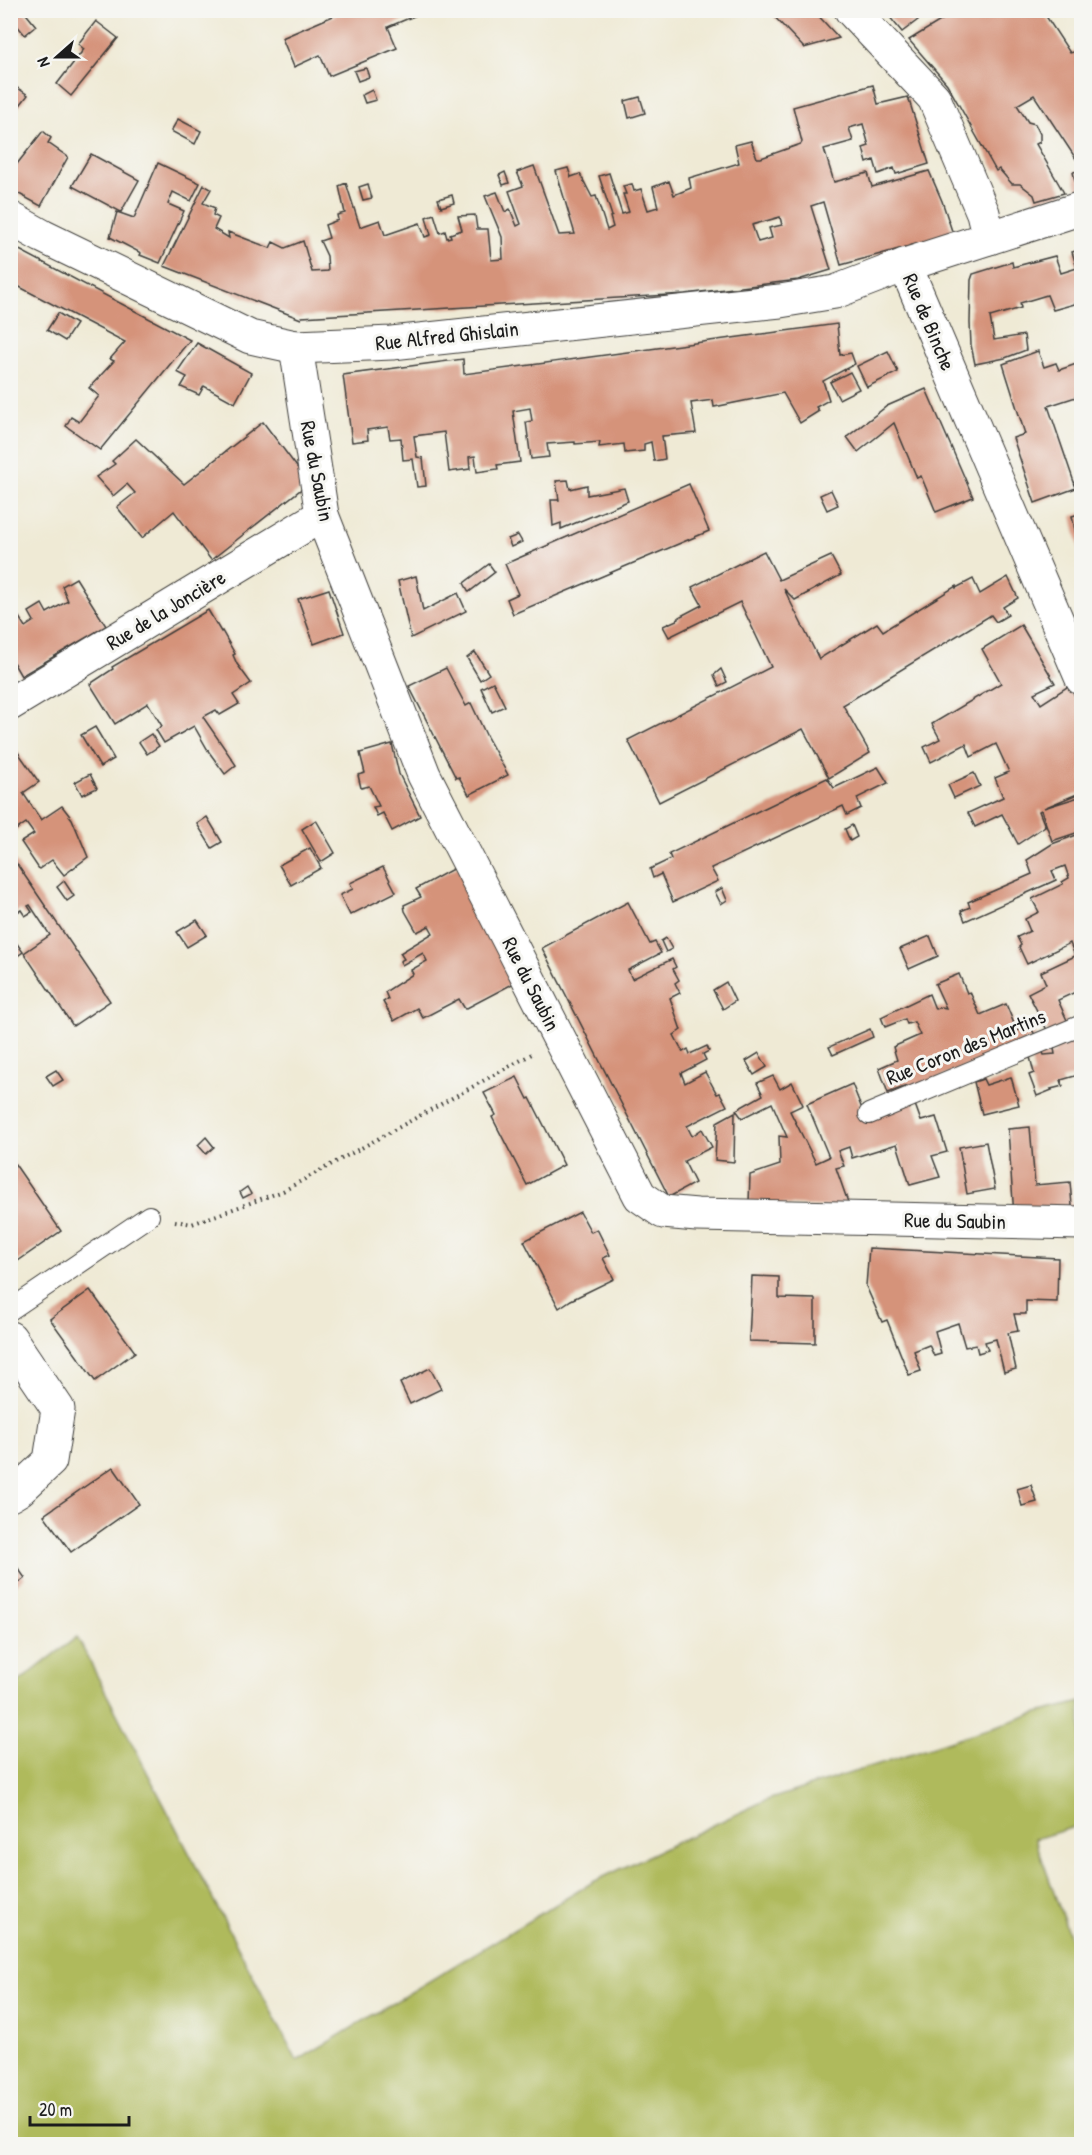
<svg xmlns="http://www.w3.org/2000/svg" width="1092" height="2155" font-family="'Patrick Hand',sans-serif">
<rect width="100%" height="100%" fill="#f6f6f2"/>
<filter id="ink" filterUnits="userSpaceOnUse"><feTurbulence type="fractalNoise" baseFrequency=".0167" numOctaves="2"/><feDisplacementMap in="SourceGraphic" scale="12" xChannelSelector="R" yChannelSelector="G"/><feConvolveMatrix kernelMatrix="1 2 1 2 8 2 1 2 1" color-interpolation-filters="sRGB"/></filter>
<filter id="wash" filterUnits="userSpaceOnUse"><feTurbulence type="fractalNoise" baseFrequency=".008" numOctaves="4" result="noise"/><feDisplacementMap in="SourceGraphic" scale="24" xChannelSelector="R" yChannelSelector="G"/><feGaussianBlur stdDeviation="1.35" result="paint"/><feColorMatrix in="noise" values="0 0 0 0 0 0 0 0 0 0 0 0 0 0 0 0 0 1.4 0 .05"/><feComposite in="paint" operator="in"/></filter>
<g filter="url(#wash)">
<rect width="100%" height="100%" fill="#efead5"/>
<path fill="#afba5c" stroke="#666b3c" stroke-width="1.5" d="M 77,1637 L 297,2061 L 593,1882 L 764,1801 L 1030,1715 L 1081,1702 L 1081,1825 L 1035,1839 L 1081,1969 L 1081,2144 L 11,2144 L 11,1688 Z"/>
<g id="blocks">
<g fill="#d5937a" fill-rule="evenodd">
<path d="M 10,10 L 23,10 L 36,26 L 25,35 L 10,17 Z"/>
<path d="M 347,10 L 426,10 L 426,11 L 388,27 L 397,48 L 329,76 L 320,55 L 294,67 L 282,38 Z"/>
<path d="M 768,10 L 813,10 L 839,38 L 804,48 Z"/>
<path d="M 884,10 L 931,10 L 902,32 Z"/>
<path d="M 950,10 L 1042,10 L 1070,53 L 1082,50 L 1082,168 L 1034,95 L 1017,105 L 1028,122 L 1035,124 L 1040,134 L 1040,142 L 1036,144 L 1064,193 L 1036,201 L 1034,195 L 1020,184 L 1012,184 L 999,169 L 996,171 L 947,84 L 909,40 L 952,14 Z"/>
<path d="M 96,21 L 118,38 L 71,96 L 57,84 L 84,49 L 78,44 Z"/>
<path d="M 366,68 L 369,77 L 358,81 L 354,71 Z"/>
<path d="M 10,83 L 28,95 L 10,118 Z"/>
<path d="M 873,85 L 878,104 L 908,97 L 929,164 L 896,174 L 894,168 L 878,174 L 874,160 L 867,163 L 863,148 L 869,146 L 863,124 L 849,128 L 853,141 L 824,149 L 834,182 L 868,173 L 872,187 L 929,171 L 942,201 L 953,234 L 841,265 L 823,202 L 811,206 L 831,270 L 798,280 L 685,294 L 302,317 L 301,319 L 164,266 L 204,185 L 211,189 L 203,203 L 215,208 L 213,215 L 219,218 L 214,229 L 229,238 L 228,232 L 270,248 L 273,242 L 285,248 L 303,241 L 312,272 L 328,271 L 327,256 L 320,241 L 329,238 L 325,225 L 338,220 L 337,215 L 345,213 L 339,186 L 346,183 L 360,227 L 380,220 L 385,235 L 420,223 L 425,237 L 431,235 L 426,217 L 434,214 L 440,233 L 445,231 L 447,238 L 451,237 L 450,234 L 462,230 L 458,216 L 475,215 L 477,229 L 488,229 L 491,260 L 503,259 L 502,237 L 485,196 L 497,192 L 505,212 L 510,209 L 517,226 L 521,224 L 509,191 L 523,186 L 517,172 L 534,166 L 559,235 L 575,234 L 556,171 L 568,168 L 571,177 L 580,174 L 592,197 L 596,196 L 607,230 L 613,227 L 610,217 L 612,216 L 599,176 L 609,173 L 622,214 L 629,212 L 623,194 L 626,194 L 623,186 L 632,184 L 634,191 L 641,189 L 648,210 L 658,207 L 653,187 L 669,181 L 674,195 L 691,188 L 689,178 L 739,163 L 735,145 L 751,141 L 757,158 L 761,158 L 801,144 L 802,142 L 793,107 ZM 780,217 L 782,225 L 769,228 L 772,238 L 758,242 L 752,225 Z"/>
<path d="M 372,90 L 376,100 L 365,103 L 362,95 Z"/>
<path d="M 640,97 L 645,113 L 629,118 L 625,101 Z"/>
<path d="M 178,119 L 201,131 L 195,144 L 171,131 Z"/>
<path d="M 43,131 L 51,138 L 48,143 L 68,157 L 41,206 L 10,189 L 10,166 L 13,169 Z"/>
<path d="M 91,154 L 139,180 L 121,212 L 72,186 Z"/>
<path d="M 158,163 L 200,183 L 191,201 L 173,192 L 168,204 L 184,211 L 160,263 L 140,255 L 141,253 L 110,237 L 117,212 L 134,218 Z"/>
<path d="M 1082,170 L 1082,188 L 1077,189 L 1073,172 Z"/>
<path d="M 505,172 L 509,183 L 503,185 L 499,175 Z"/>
<path d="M 368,184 L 372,198 L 363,200 L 359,187 Z"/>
<path d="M 452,195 L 454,203 L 441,207 L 438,199 Z"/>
<path d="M 10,245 L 190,340 L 100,450 L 66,426 L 71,417 L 79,422 L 99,396 L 89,388 L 114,361 L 110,359 L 125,342 L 10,282 Z"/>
<path d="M 1082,249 L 1082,302 L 1053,310 L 1047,295 L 1020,303 L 1021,308 L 990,317 L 994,340 L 1024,335 L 1026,350 L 1005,358 L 975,364 L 971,345 L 970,323 L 971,280 L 973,274 L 1012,262 L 1013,267 L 1055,256 L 1061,273 L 1077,268 L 1072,252 Z"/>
<path d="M 58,313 L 76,324 L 65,341 L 47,330 Z"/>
<path d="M 837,324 L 840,355 L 851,353 L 855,364 L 823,381 L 829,400 L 816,407 L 819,411 L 800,423 L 783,393 L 714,407 L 713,400 L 691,403 L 696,433 L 662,436 L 665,459 L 654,461 L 651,442 L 644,444 L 644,451 L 625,453 L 624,444 L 599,447 L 600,442 L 575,444 L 575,442 L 547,444 L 549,457 L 531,459 L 526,422 L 532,421 L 530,408 L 513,411 L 520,462 L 497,465 L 498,469 L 477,472 L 475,456 L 469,457 L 470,469 L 449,472 L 444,432 L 414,436 L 417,457 L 423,458 L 426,486 L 417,487 L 413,459 L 403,460 L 401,438 L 390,439 L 388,427 L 367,430 L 368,440 L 352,442 L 343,375 L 463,359 L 464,374 Z"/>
<path d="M 197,343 L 251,373 L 235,403 L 204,386 L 199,395 L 181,387 L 187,377 L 177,372 Z"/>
<path d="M 888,351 L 898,372 L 867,387 L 857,366 Z"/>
<path d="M 1038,351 L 1044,367 L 1056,363 L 1059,370 L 1082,362 L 1082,395 L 1048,406 L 1076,488 L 1035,503 L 1013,438 L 1025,434 L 1003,364 Z"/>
<path d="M 850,372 L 859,389 L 839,399 L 830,382 Z"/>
<path d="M 926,389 L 973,497 L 936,512 L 921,476 L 917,478 L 894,423 L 858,452 L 847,437 L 887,406 Z"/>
<path d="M 263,422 L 309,483 L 211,560 L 174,511 L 142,538 L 117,507 L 135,493 L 127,484 L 113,496 L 96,477 L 115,464 L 112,461 L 136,439 L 184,484 Z"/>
<path d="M 568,480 L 570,489 L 587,485 L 587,495 L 624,488 L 628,501 L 561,529 L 561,523 L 553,526 L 551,500 L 559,500 L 556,481 Z"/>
<path d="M 689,484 L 709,531 L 513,614 L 507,599 L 518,594 L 505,564 Z"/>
<path d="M 831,490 L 838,505 L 827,510 L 820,495 Z"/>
<path d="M 1082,513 L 1082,558 L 1081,558 L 1072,516 Z"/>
<path d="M 518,535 L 522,542 L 511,547 L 508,539 Z"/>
<path d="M 764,551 L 779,580 L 831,556 L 841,575 L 795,600 L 784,589 L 819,659 L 877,623 L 883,631 L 956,586 L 956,588 L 973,579 L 980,594 L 1008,577 L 1018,598 L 1003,607 L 1008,615 L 996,622 L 991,615 L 843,705 L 870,753 L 829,778 L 803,729 L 659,802 L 628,740 L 771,667 L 740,602 L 669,637 L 663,626 L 679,619 L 679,617 L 702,605 L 692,587 Z"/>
<path d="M 489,564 L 495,572 L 469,592 L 464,583 Z"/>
<path d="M 416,576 L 423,611 L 458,593 L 466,611 L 411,638 L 398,581 Z"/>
<path d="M 76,578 L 106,626 L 21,676 L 10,657 L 10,623 L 19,617 L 25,627 L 34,621 L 29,612 L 42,604 L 47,613 L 68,601 L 62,586 Z"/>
<path d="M 329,589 L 344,633 L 314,644 L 298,599 Z"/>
<path d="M 208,610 L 221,632 L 222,631 L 235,654 L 233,655 L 237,664 L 251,683 L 233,695 L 239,704 L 220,715 L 216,710 L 203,717 L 236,765 L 225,774 L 209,752 L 194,726 L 164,743 L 156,730 L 162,726 L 148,703 L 115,724 L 90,684 L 113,669 L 112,667 Z"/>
<path d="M 1021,625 L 1055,683 L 1034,693 L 1041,704 L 1070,685 L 1082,712 L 1082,792 L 1044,808 L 1082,796 L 1082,831 L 1052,841 L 1041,810 L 1039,811 L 1045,826 L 1018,844 L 1002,814 L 975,827 L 968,813 L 1003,797 L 995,778 L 1009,772 L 996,744 L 971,757 L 966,744 L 931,762 L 924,747 L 940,739 L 932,724 L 1001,683 L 982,649 Z"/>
<path d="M 475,652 L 489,674 L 480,680 L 467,658 Z"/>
<path d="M 446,668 L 466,706 L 471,703 L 487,737 L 508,775 L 469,795 L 459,777 L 456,778 L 409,686 Z"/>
<path d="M 721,669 L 727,682 L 719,686 L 714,675 Z"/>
<path d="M 493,682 L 505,706 L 492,712 L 481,688 Z"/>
<path d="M 95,727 L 114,759 L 100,767 L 81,735 Z"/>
<path d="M 151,734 L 159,746 L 147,754 L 139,742 Z"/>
<path d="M 10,741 L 39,782 L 23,793 L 41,820 L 62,806 L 72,819 L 88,857 L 64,875 L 52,860 L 39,869 L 21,842 L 34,834 L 26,823 L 10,834 Z"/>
<path d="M 392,744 L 399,774 L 420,816 L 392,831 L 383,813 L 377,816 L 373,807 L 379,806 L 369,786 L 361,788 L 358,775 L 365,773 L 360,753 Z"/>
<path d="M 878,767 L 888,783 L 857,798 L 861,808 L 847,815 L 843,806 L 711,868 L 718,881 L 673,902 L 661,874 L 653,878 L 650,869 L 671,859 L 669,854 L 827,778 L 834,788 Z"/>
<path d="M 974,773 L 980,786 L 954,798 L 948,785 Z"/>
<path d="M 90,774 L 97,788 L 82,795 L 75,782 Z"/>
<path d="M 207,817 L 222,842 L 212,848 L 197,824 Z"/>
<path d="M 316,820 L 335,853 L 321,862 L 302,829 Z"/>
<path d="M 852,825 L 857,837 L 850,841 L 845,829 Z"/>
<path d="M 1082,833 L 1082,989 L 1058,1000 L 1070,1027 L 1050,1036 L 1028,993 L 1046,984 L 1041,972 L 1075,956 L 1070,943 L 1027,964 L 1019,947 L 1021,945 L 1017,937 L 1030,931 L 1025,919 L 1039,912 L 1032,899 L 1063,884 L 1062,882 L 1069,878 L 1065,866 L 1052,871 L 1056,880 L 965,921 L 961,911 L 970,907 L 968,902 L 1032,874 L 1027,860 L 1052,844 Z"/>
<path d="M 310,848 L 321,868 L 291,885 L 279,865 Z"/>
<path d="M 10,854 L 110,1001 L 73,1026 L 24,953 L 50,935 L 30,905 L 28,906 L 32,912 L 25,916 L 21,910 L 13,914 L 10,911 Z"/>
<path d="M 458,866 L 520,980 L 465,1009 L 459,999 L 423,1018 L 417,1008 L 394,1021 L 383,1002 L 388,999 L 385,992 L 413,974 L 411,970 L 427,961 L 423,953 L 402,965 L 400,961 L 404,959 L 400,953 L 433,933 L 429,926 L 417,932 L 405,911 L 404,905 L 421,897 L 416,889 Z"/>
<path d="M 383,867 L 396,892 L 350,915 L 340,895 L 353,889 L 350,883 Z"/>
<path d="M 64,881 L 74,896 L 67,901 L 57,887 Z"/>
<path d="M 722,888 L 727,900 L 721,904 L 715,892 Z"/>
<path d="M 628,902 L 650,944 L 655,942 L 661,953 L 628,970 L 632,979 L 672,959 L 676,967 L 673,969 L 679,980 L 675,983 L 680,993 L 670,998 L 681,1030 L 674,1035 L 683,1052 L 688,1049 L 690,1054 L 707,1046 L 709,1051 L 703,1054 L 706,1060 L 681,1073 L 685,1083 L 705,1072 L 717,1094 L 720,1093 L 727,1106 L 687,1126 L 692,1136 L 702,1129 L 712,1147 L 684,1161 L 695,1183 L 669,1197 L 542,948 Z"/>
<path d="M 197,920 L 207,935 L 187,947 L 177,932 Z"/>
<path d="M 10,934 L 23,952 L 10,961 Z"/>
<path d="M 930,936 L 938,956 L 909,969 L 900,949 Z"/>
<path d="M 666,938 L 672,949 L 666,952 L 661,941 Z"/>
<path d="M 959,974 L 967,993 L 970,992 L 980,1015 L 1006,1004 L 1017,1031 L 1030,1026 L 1036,1037 L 909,1091 L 907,1086 L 888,1093 L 879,1068 L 897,1060 L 893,1047 L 920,1035 L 914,1022 L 907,1024 L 905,1019 L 885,1027 L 881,1017 L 929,994 L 935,1009 L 941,1007 L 946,1008 L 935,984 Z"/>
<path d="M 726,982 L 735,1001 L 723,1009 L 713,990 Z"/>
<path d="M 870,1029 L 873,1037 L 833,1055 L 829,1047 Z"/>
<path d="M 1082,1032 L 1082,1048 L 1079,1048 L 1082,1074 L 1061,1080 L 1063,1086 L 1051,1089 L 1052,1090 L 1037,1096 L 1029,1075 L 1034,1073 L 1029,1053 L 1041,1048 L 1044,1055 L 1055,1054 L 1053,1043 Z"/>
<path d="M 759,1053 L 767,1067 L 754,1075 L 746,1061 Z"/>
<path d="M 56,1070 L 63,1080 L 53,1086 L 46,1076 Z"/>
<path d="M 773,1076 L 780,1089 L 792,1082 L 803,1105 L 790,1111 L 816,1163 L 829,1157 L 807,1104 L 852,1084 L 866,1119 L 913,1099 L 921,1121 L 936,1117 L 947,1152 L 932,1156 L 940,1177 L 910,1185 L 897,1144 L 852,1158 L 849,1147 L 838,1151 L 844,1166 L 836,1168 L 850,1208 L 749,1203 L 750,1175 L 780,1165 L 779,1136 L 787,1137 L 772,1103 L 742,1118 L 736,1110 L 763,1095 L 757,1083 Z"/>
<path d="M 517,1077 L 528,1099 L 530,1098 L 564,1165 L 527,1185 L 492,1117 L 496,1115 L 484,1093 Z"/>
<path d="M 1011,1077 L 1019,1105 L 982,1114 L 974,1082 L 983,1079 L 986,1085 Z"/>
<path d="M 735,1112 L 734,1162 L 715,1160 L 717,1122 Z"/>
<path d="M 1030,1127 L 1035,1185 L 1070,1182 L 1073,1217 L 1014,1216 L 1008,1129 Z"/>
<path d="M 206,1137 L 214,1147 L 206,1154 L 198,1145 Z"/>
<path d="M 986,1142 L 995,1189 L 967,1194 L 959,1147 Z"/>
<path d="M 10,1157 L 61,1231 L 15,1263 L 10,1256 Z"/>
<path d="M 247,1187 L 251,1194 L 243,1198 L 240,1192 Z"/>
<path d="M 580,1212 L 591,1232 L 597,1229 L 610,1255 L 603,1258 L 614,1279 L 571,1300 L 559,1308 L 524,1241 Z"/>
<path d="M 869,1248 L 1058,1258 L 1057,1302 L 1026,1301 L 1026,1314 L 1014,1314 L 1018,1331 L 1008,1333 L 1016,1369 L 1004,1372 L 996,1339 L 985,1342 L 988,1350 L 978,1353 L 976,1345 L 965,1347 L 958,1323 L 935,1331 L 941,1354 L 934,1356 L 929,1345 L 914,1351 L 921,1371 L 909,1375 L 887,1320 L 882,1322 L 866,1286 Z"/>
<path d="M 752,1276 L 779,1277 L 779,1298 L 815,1299 L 815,1343 L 749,1341 Z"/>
<path d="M 90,1290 L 135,1352 L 95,1381 L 50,1319 Z"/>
<path d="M 430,1368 L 441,1389 L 410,1404 L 400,1383 Z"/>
<path d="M 113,1467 L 139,1504 L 71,1552 L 44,1515 Z"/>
<path d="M 1031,1485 L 1037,1502 L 1022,1506 L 1017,1489 Z"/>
<path d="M 10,1557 L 25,1578 L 10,1589 Z"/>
</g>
</g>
</g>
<g filter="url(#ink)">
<use href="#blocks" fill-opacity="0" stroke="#3c3b38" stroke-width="1.5"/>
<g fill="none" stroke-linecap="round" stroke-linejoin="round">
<defs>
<g id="service">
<path d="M 869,1114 L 1082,1025"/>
<path d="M 10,1310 L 149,1216"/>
</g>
<g id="minor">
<path d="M 905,265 L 1082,679"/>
<path d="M 296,347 L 322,515 L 424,775 L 640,1196 L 663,1212 L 697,1215 L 1082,1223"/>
<path d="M 10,704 L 322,515"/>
<path d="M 10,1338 L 58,1409 L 50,1461 L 20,1489 L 10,1495"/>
</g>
<g id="tertiary">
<path d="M 851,10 L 934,98 L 983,213 L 989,238"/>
<path d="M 10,218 L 42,236 L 250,337 L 296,347 L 392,343 L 780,301 L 835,292 L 905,265 L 1082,208"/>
</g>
</defs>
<use href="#service" stroke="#3c3b38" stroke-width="22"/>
<use href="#minor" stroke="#3c3b38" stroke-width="35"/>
<use href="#tertiary" stroke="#3c3b38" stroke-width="35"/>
<path stroke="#3c3b38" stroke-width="4" stroke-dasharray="1.5 4.5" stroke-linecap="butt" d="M 175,1221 L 192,1224 L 283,1191 L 532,1054"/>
<use href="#service" stroke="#fff" stroke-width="20"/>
<use href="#minor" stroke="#fff" stroke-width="33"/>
<use href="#tertiary" stroke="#fff" stroke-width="33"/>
</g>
</g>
<g text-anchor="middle" stroke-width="6" stroke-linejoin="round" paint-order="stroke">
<g font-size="21" fill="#1c1c1c" stroke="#f6f6f2">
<text transform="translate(929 322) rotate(67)" y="7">Rue de Binche</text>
<text transform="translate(447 336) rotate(-6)" y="7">Rue Alfred Ghislain</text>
<text transform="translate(317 471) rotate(79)" y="7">Rue du Saubin</text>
<text transform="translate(166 610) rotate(-31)" y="7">Rue de la Joncière</text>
<text transform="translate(531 984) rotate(63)" y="7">Rue du Saubin</text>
<text transform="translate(966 1047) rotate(-22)" y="7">Rue Coron des Martins</text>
<text transform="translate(955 1221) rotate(1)" y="7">Rue du Saubin</text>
</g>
</g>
<rect width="1092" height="2155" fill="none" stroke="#f6f6f2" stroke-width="36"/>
<g transform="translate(57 57) rotate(249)" stroke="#f6f6f2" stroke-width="4.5" paint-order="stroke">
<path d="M0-4.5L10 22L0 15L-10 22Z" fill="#1c1c1c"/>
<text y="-9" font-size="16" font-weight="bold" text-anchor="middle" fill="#1c1c1c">N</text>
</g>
<path d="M30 2116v9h99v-9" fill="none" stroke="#1c1c1c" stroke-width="3"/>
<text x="39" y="2116" font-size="18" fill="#1c1c1c" stroke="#f6f6f2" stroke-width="4.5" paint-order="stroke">20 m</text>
</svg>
